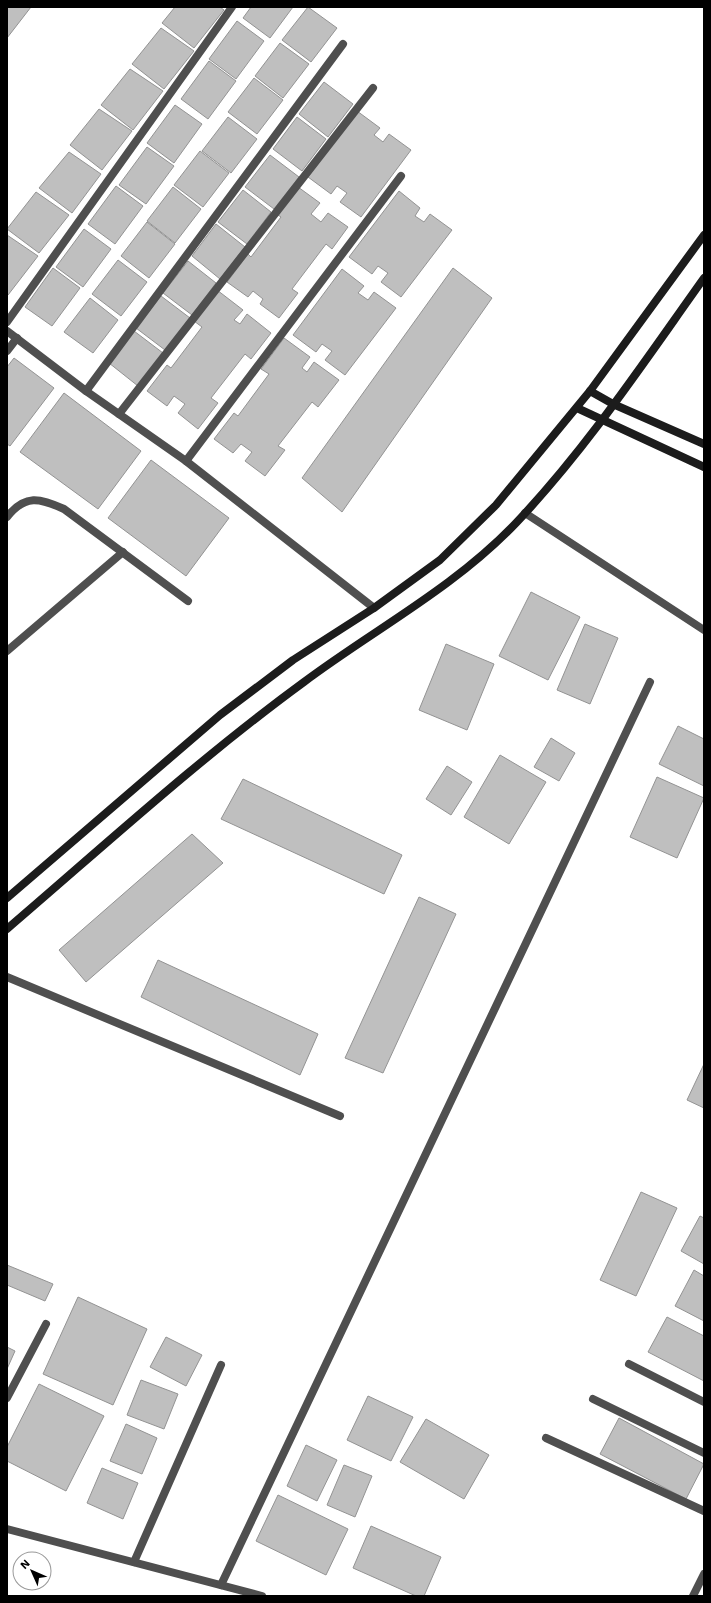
<svg xmlns="http://www.w3.org/2000/svg" width="711" height="1603" font-family="'Work Sans',sans-serif">
<rect width="100%" height="100%" fill="#fff"/>
<g fill="#bfbfbf" stroke="#939393">
<path d="M 7,7 L 31,7 L 7,38 Z"/>
<path d="M 175,7 L 220,7 L 224,10 L 194,48 L 162,23 Z"/>
<path d="M 251,7 L 293,7 L 270,38 L 243,18 Z"/>
<path d="M 308,7 L 337,28 L 311,62 L 282,40 Z"/>
<path d="M 237,21 L 264,41 L 236,79 L 209,59 Z"/>
<path d="M 161,28 L 194,51 L 164,89 L 132,64 Z"/>
<path d="M 280,43 L 309,64 L 283,98 L 255,76 Z"/>
<path d="M 209,61 L 236,81 L 208,119 L 181,99 Z"/>
<path d="M 130,69 L 163,91 L 133,130 L 101,105 Z"/>
<path d="M 254,78 L 283,100 L 257,134 L 228,112 Z"/>
<path d="M 324,82 L 353,104 L 328,137 L 299,114 Z"/>
<path d="M 175,105 L 202,124 L 174,163 L 147,143 Z"/>
<path d="M 99,109 L 132,131 L 102,170 L 70,145 Z"/>
<path d="M 357,111 L 380,128 L 374,135 L 383,142 L 389,134 L 411,150 L 361,217 L 340,202 L 347,193 L 337,186 L 331,194 L 308,177 Z"/>
<path d="M 228,117 L 257,139 L 231,173 L 202,151 Z"/>
<path d="M 297,117 L 326,139 L 302,171 L 273,149 Z"/>
<path d="M 147,147 L 174,166 L 146,204 L 119,185 Z"/>
<path d="M 200,151 L 229,173 L 203,207 L 174,185 Z"/>
<path d="M 69,152 L 101,174 L 72,213 L 39,188 Z"/>
<path d="M 270,155 L 299,177 L 274,209 L 245,187 Z"/>
<path d="M 116,186 L 143,206 L 115,244 L 88,224 Z"/>
<path d="M 173,187 L 201,209 L 175,243 L 147,221 Z"/>
<path d="M 298,187 L 320,203 L 311,214 L 321,222 L 328,213 L 348,227 L 332,249 L 326,244 L 292,289 L 298,293 L 279,318 L 260,304 L 263,299 L 253,291 L 248,297 L 227,282 L 248,254 L 251,257 L 281,217 L 278,215 Z"/>
<path d="M 243,190 L 271,212 L 247,244 L 218,222 Z"/>
<path d="M 399,191 L 420,208 L 415,216 L 424,222 L 430,214 L 452,230 L 401,297 L 381,282 L 388,273 L 378,266 L 372,274 L 349,257 Z"/>
<path d="M 36,192 L 69,215 L 39,253 L 7,229 Z"/>
<path d="M 147,222 L 175,244 L 149,278 L 121,256 Z"/>
<path d="M 216,224 L 245,247 L 220,279 L 192,256 Z"/>
<path d="M 84,229 L 111,249 L 83,287 L 56,267 Z"/>
<path d="M 7,235 L 38,256 L 8,295 L 7,294 Z"/>
<path d="M 118,260 L 147,282 L 121,316 L 92,294 Z"/>
<path d="M 188,261 L 216,283 L 192,315 L 163,293 Z"/>
<path d="M 53,268 L 80,288 L 52,326 L 25,307 Z"/>
<path d="M 453,268 L 492,298 L 342,512 L 302,478 Z"/>
<path d="M 342,269 L 364,286 L 358,293 L 368,300 L 374,292 L 396,308 L 345,375 L 325,360 L 332,351 L 322,344 L 316,352 L 293,335 Z"/>
<path d="M 217,290 L 243,310 L 234,320 L 240,324 L 247,314 L 271,333 L 251,359 L 245,354 L 211,398 L 218,403 L 198,429 L 178,413 L 185,404 L 174,396 L 167,406 L 147,391 L 167,365 L 171,368 L 202,327 L 194,321 Z"/>
<path d="M 161,296 L 190,318 L 165,350 L 136,328 Z"/>
<path d="M 90,298 L 118,320 L 93,353 L 64,332 Z"/>
<path d="M 134,331 L 163,353 L 138,386 L 109,363 Z"/>
<path d="M 284,338 L 310,357 L 302,368 L 307,372 L 314,362 L 339,380 L 318,407 L 312,402 L 278,446 L 285,450 L 265,476 L 245,461 L 252,452 L 241,444 L 233,453 L 214,439 L 234,413 L 238,416 L 269,374 L 261,369 Z"/>
<path d="M 14,358 L 54,388 L 10,446 L 7,444 L 7,367 Z"/>
<path d="M 64,393 L 141,451 L 98,509 L 20,452 Z"/>
<path d="M 151,460 L 229,518 L 186,576 L 108,518 Z"/>
<path d="M 531,592 L 580,617 L 548,680 L 499,656 Z"/>
<path d="M 585,624 L 618,638 L 590,704 L 557,690 Z"/>
<path d="M 446,644 L 494,664 L 467,730 L 419,710 Z"/>
<path d="M 678,726 L 704,739 L 704,786 L 659,764 Z"/>
<path d="M 551,738 L 575,753 L 559,781 L 534,767 Z"/>
<path d="M 500,755 L 546,782 L 509,844 L 464,817 Z"/>
<path d="M 447,766 L 472,782 L 451,815 L 426,799 Z"/>
<path d="M 657,777 L 704,798 L 677,858 L 630,837 Z"/>
<path d="M 243,779 L 402,855 L 384,894 L 221,819 Z"/>
<path d="M 192,834 L 223,863 L 86,982 L 59,950 Z"/>
<path d="M 419,897 L 456,914 L 383,1073 L 345,1058 Z"/>
<path d="M 158,960 L 318,1034 L 300,1075 L 141,997 Z"/>
<path d="M 704,1064 L 704,1108 L 687,1100 Z"/>
<path d="M 641,1192 L 677,1208 L 636,1296 L 600,1280 Z"/>
<path d="M 700,1216 L 704,1218 L 704,1264 L 681,1251 Z"/>
<path d="M 7,1265 L 53,1284 L 45,1301 L 7,1285 Z"/>
<path d="M 694,1270 L 704,1276 L 704,1321 L 675,1306 Z"/>
<path d="M 78,1297 L 147,1329 L 113,1405 L 43,1374 Z"/>
<path d="M 667,1317 L 704,1336 L 704,1381 L 648,1352 Z"/>
<path d="M 166,1337 L 202,1355 L 186,1386 L 150,1367 Z"/>
<path d="M 7,1347 L 15,1351 L 7,1369 Z"/>
<path d="M 141,1380 L 178,1394 L 164,1429 L 127,1415 Z"/>
<path d="M 39,1384 L 104,1416 L 66,1491 L 7,1461 L 7,1447 Z"/>
<path d="M 368,1396 L 413,1417 L 391,1461 L 347,1440 Z"/>
<path d="M 619,1418 L 704,1464 L 686,1499 L 600,1454 Z"/>
<path d="M 426,1419 L 489,1455 L 464,1499 L 400,1462 Z"/>
<path d="M 126,1424 L 157,1438 L 142,1474 L 110,1461 Z"/>
<path d="M 306,1445 L 337,1460 L 317,1501 L 287,1486 Z"/>
<path d="M 344,1465 L 372,1476 L 355,1517 L 327,1505 Z"/>
<path d="M 102,1468 L 138,1483 L 123,1519 L 87,1503 Z"/>
<path d="M 278,1495 L 348,1529 L 326,1575 L 256,1541 Z"/>
<path d="M 371,1526 L 441,1557 L 424,1596 L 416,1596 L 353,1568 Z"/>
</g>
<g fill="none" stroke-linecap="round" stroke-linejoin="round">
<path stroke="#4f4f4f" stroke-width="8" d="M 7,977 L 340,1116"/>
<g stroke="#4f4f4f" stroke-width="8">
<path d="M 7,322 L 232,7"/>
<path d="M 7,331 L 86,391 L 186,461 L 374,608"/>
<path d="M 7,351 L 17,338"/>
<path d="M 86,391 L 343,44"/>
<path d="M 119,414 L 373,88"/>
<path d="M 186,461 L 401,176"/>
<path d="M 525,513 L 704,630"/>
<path d="M 7,517 C 25,494 40,498 64,509 L 188,601"/>
<path d="M 7,651 L 123,552"/>
<path d="M 629,1364 L 704,1402"/>
<path d="M 7,1398 L 46,1324"/>
<path d="M 593,1399 L 704,1453"/>
<path d="M 546,1438 L 704,1511"/>
<path d="M 7,1529 L 262,1596"/>
<path d="M 134,1562 L 221,1365"/>
<path d="M 221,1585 L 650,682"/>
<path d="M 693,1596 L 704,1574"/>
</g>
<g stroke="#1c1c1c" stroke-width="8">
<path d="M 590,391 L 613,404 L 704,444"/>
<path d="M 577,408 L 704,467"/>
<path d="M 7,898 L 220,715 L 293,660 L 374,608 L 440,560 L 496,505 L 590,391 L 704,235"/>
<path d="M 7,929 C 105,845 200,758 304,682 C 375,629 454,588 516,523 C 587,448 644,362 704,278"/>
</g>
</g>
<rect width="711" height="1603" fill="none" stroke="#000000" stroke-width="16"/>
<g transform="translate(32 1571) rotate(315)"><circle r="19" fill="#ffffff" stroke="#999999"/>
<path d="M0-3L7 15L0 10L-7 15Z" fill="#000000"/>
<text y="-6" font-size="11" font-weight="bold" text-anchor="middle" fill="#000000">N</text>
</g>
</svg>
